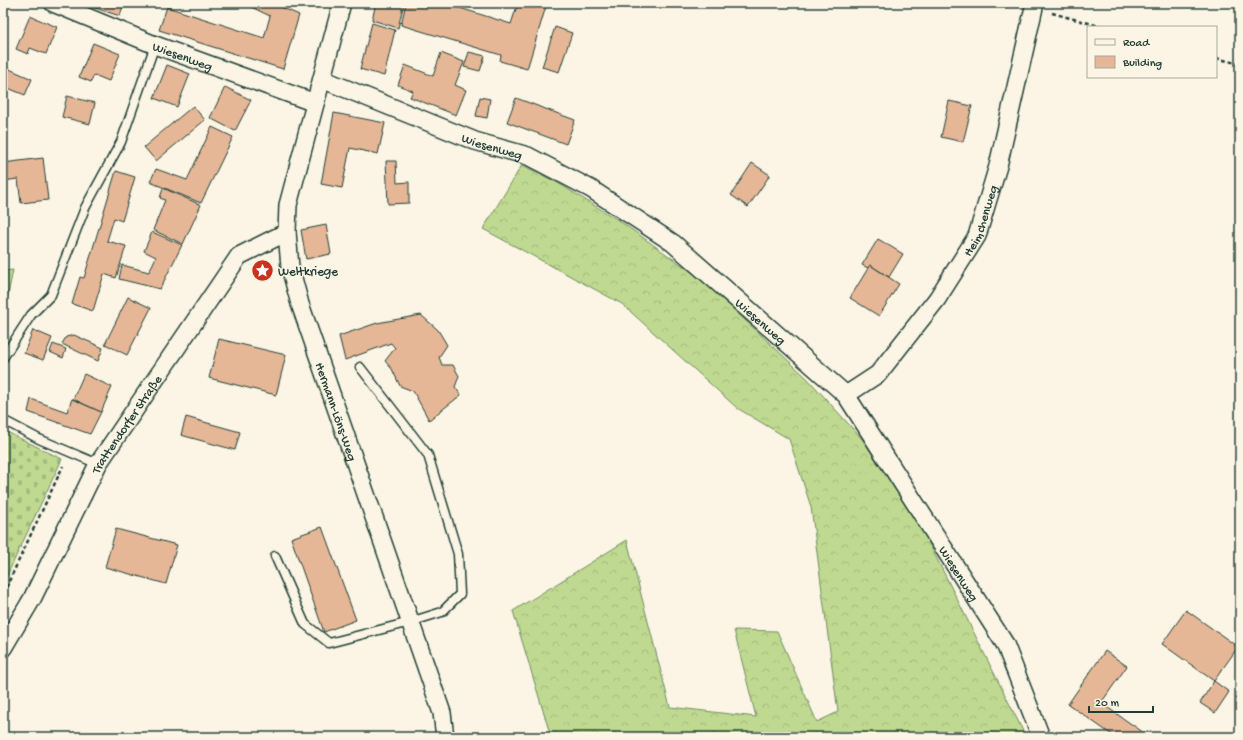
<svg xmlns="http://www.w3.org/2000/svg" width="1243" height="740" font-family="'Gochi Hand',sans-serif">
<defs>
<pattern id="forest-crowns" width="20" height="18" patternUnits="userSpaceOnUse"><rect width="20" height="18" fill="#bfd990"/><path d="M2 6a3 3 0 1 1 6 0M12 15a3 3 0 1 1 6 0" fill="none" stroke="#a4bb7d"/></pattern>
<pattern id="cemetery-stones" width="16" height="16" patternUnits="userSpaceOnUse"><rect width="16" height="16" fill="#bfd990"/><path d="M2 7V4a2 2 0 0 1 4 0v3zM10 15v-3a2 2 0 0 1 4 0v3z" fill="#a4bb7d"/></pattern>
</defs>
<rect width="100%" height="100%" fill="#fcf5e5"/>
<filter id="ink" filterUnits="userSpaceOnUse"><feTurbulence type="fractalNoise" baseFrequency=".025" numOctaves="2"/><feDisplacementMap in="SourceGraphic" scale="8" xChannelSelector="R" yChannelSelector="G"/><feConvolveMatrix kernelMatrix="1 2 1 2 8 2 1 2 1" color-interpolation-filters="sRGB"/></filter>
<g filter="url(#ink)">
<g fill="url(#forest-crowns)" stroke="#6f8b62">
<path d="M 522,165 L 558,183 L 621,222 L 700,278 L 808,379 L 863,440 L 925,535 L 1026,737 L 551,737 L 513,611 L 627,540 L 670,707 L 756,717 L 734,630 L 777,631 L 817,722 L 838,712 L 811,507 L 789,439 L 737,408 L 622,304 L 483,229 Z"/>
<path d="M 13,270 L 3,320 L 3,271 Z"/>
</g>
<path fill="url(#cemetery-stones)" stroke="#6f8b62" d="M 3,430 L 62,459 L 3,584 Z"/>
<g fill="#e6b797" stroke="#1f3d34">
<path d="M 93,3 L 124,3 L 120,16 L 92,7 Z"/>
<path d="M 243,3 L 272,3 L 299,15 L 283,69 L 159,30 L 167,7 L 264,38 L 270,16 Z"/>
<path d="M 376,3 L 404,3 L 398,28 L 372,20 Z"/>
<path d="M 406,3 L 444,3 L 511,24 L 518,3 L 547,3 L 527,69 L 500,61 L 501,55 L 401,25 Z"/>
<path d="M 30,16 L 57,27 L 46,54 L 30,48 L 28,54 L 16,49 Z"/>
<path d="M 372,23 L 395,30 L 384,76 L 360,69 Z"/>
<path d="M 555,27 L 572,33 L 559,72 L 542,67 Z"/>
<path d="M 93,43 L 120,54 L 109,81 L 94,75 L 91,82 L 79,77 Z"/>
<path d="M 469,52 L 485,56 L 480,71 L 464,67 Z"/>
<path d="M 441,53 L 464,62 L 455,85 L 466,90 L 456,115 L 410,97 L 413,91 L 398,85 L 405,65 L 433,76 Z"/>
<path d="M 167,65 L 190,74 L 177,107 L 154,98 Z"/>
<path d="M 7,68 L 32,79 L 25,95 L 3,86 L 3,77 Z"/>
<path d="M 225,87 L 251,100 L 235,131 L 210,118 Z"/>
<path d="M 67,96 L 95,103 L 90,124 L 62,117 Z"/>
<path d="M 480,97 L 490,99 L 487,118 L 476,116 Z"/>
<path d="M 516,98 L 575,120 L 566,144 L 507,122 Z"/>
<path d="M 949,101 L 972,106 L 963,142 L 941,137 Z"/>
<path d="M 193,106 L 205,120 L 156,161 L 144,147 Z"/>
<path d="M 334,113 L 385,123 L 378,154 L 350,148 L 342,188 L 321,184 Z"/>
<path d="M 212,127 L 233,137 L 201,203 L 150,182 L 156,169 L 187,180 Z"/>
<path d="M 43,158 L 48,200 L 21,203 L 18,179 L 3,181 L 3,163 Z"/>
<path d="M 386,161 L 396,161 L 397,183 L 409,182 L 409,203 L 388,204 Z"/>
<path d="M 752,163 L 770,175 L 748,207 L 731,195 Z"/>
<path d="M 116,171 L 135,177 L 122,221 L 114,218 L 107,241 L 126,246 L 116,278 L 104,274 L 93,311 L 72,304 L 80,277 L 84,278 Z"/>
<path d="M 163,188 L 201,205 L 183,244 L 153,230 L 165,200 L 160,198 Z"/>
<path d="M 326,225 L 331,254 L 306,259 L 301,230 Z"/>
<path d="M 152,232 L 182,245 L 160,289 L 119,279 L 122,265 L 149,272 L 156,257 L 144,251 Z"/>
<path d="M 878,239 L 903,254 L 889,277 L 870,265 L 868,268 L 862,265 Z"/>
<path d="M 870,265 L 899,284 L 879,316 L 850,298 Z"/>
<path d="M 128,297 L 151,308 L 127,355 L 105,344 Z"/>
<path d="M 421,315 L 438,330 L 447,345 L 439,357 L 442,365 L 453,365 L 459,376 L 455,387 L 461,395 L 429,420 L 413,391 L 400,386 L 392,369 L 385,361 L 395,348 L 391,343 L 345,360 L 339,336 L 377,323 Z"/>
<path d="M 33,330 L 52,338 L 43,360 L 24,353 Z"/>
<path d="M 74,335 L 103,348 L 98,361 L 62,344 L 66,337 Z"/>
<path d="M 219,339 L 286,355 L 276,395 L 209,378 Z"/>
<path d="M 53,344 L 66,349 L 63,358 L 50,352 Z"/>
<path d="M 84,374 L 112,387 L 101,412 L 73,399 Z"/>
<path d="M 31,399 L 67,412 L 72,399 L 101,412 L 90,434 L 28,412 Z"/>
<path d="M 186,417 L 240,432 L 235,450 L 181,435 Z"/>
<path d="M 322,527 L 356,620 L 324,632 L 291,538 Z"/>
<path d="M 116,529 L 177,545 L 166,584 L 105,567 Z"/>
<path d="M 1186,610 L 1238,647 L 1214,681 L 1162,644 Z"/>
<path d="M 1105,651 L 1127,666 L 1101,703 L 1150,737 L 1115,737 L 1068,704 Z"/>
<path d="M 1214,681 L 1229,692 L 1215,713 L 1200,703 Z"/>
</g>
<g fill="none" stroke-linecap="round" stroke-linejoin="round">
<defs>
<g id="lane">
<path d="M 3,358 L 31,315 L 51,295 L 85,208 L 121,142 L 155,45"/>
<path d="M 3,420 L 39,439 L 98,464"/>
<path d="M 275,556 L 305,624 L 329,643 L 410,622 L 442,612 L 460,594 L 458,554 L 428,455 L 360,367"/>
</g>
<g id="street">
<path id="s1" d="M 53,3 L 155,45 L 315,103"/>
<path id="s2" d="M 342,3 L 288,205 L 287,232 L 290,267 L 300,304 L 442,713 L 445,737"/>
<path id="s3" d="M 322,79 L 475,141 L 528,156 L 591,189 L 673,243 L 846,395 L 1005,644 L 1041,737"/>
<path id="s4" d="M 846,395 L 878,374 L 937,299 L 977,236 L 998,166 L 1035,3"/>
<path id="s5" d="M 3,648 L 32,599 L 98,464 L 239,256 L 287,232"/>
</g>
</defs>
<use href="#lane" stroke="#1f3d34" stroke-width="11"/>
<use href="#street" stroke="#1f3d34" stroke-width="20"/>
<g stroke="#1f3d34" stroke-width="2.5" stroke-dasharray="4 3" stroke-linecap="butt">
<path d="M 1052,13 L 1103,27"/>
<path d="M 1216,58 L 1240,64"/>
<path d="M 3,594 L 63,466"/>
</g>
<use href="#lane" stroke="#fcf5e5" stroke-width="8"/>
<use href="#street" stroke="#fcf5e5" stroke-width="17"/>
</g>
</g>
<defs>
<symbol id="sight-disc" viewBox="-11 -11 22 22"><circle r="9.5" fill="#c8321e" stroke="#fcf5e5"/><path d="M0-6L1.8-2.2L6-1.7L2.9 1.2L3.7 5.4L0 3.3L-3.7 5.4L-2.9 1.2L-6-1.7L-1.8-2.2Z" fill="#fff"/></symbol>
</defs>
<g fill-rule="evenodd">
<use href="#sight-disc" x="250" y="258" width="25" height="25"/>
</g>
<g text-anchor="middle" stroke-width="3" stroke-linejoin="round" paint-order="stroke">
<g font-size="13" fill="#1f3d34" stroke="#fcf5e5">
<text dy="5" stroke="none"><textPath href="#s1" startOffset="140">Wiesenweg</textPath></text>
<text dy="5" stroke="none"><textPath href="#s3" startOffset="183">Wiesenweg</textPath></text>
<text dy="5" stroke="none"><textPath href="#s4" startOffset="224">Heimchenweg</textPath></text>
<text dy="5" stroke="none"><textPath href="#s3" startOffset="507">Wiesenweg</textPath></text>
<text dy="5" stroke="none"><textPath href="#s2" startOffset="423">Hermann-Löns-Weg</textPath></text>
<text dy="5" stroke="none"><textPath href="#s5" startOffset="256">Trattendorfer Straße</textPath></text>
<text dy="5" stroke="none"><textPath href="#s3" startOffset="831">Wiesenweg</textPath></text>
</g>
<g font-size="13" fill="#1f3d34" stroke="#fcf5e5" text-anchor="start">
<text x="278" y="275">Weltkriege</text>
</g>
</g>
<rect width="1243" height="740" fill="none" stroke="#fcf5e5" stroke-width="16"/>
<rect x="8" y="8" width="1227" height="724" fill="none" stroke="#1f3d34" stroke-width="1.5" filter="url(#ink)"/>
<rect x="1087" y="26" width="130" height="52" fill="#fcf5e5" stroke="#a4ab9e"/>
<rect x="1095" y="39" width="20" height="6" fill="#fcf5e5" stroke="#a4ab9e"/>
<text x="1123" y="46" font-size="12" fill="#1f3d34">Road</text>
<rect x="1095" y="56" width="20" height="12" fill="#e6b797" stroke="#a4ab9e"/>
<text x="1123" y="66" font-size="12" fill="#1f3d34">Building</text>
<path d="M1089 706v6h64v-6" fill="none" stroke="#1f3d34" stroke-width="2"/>
<text x="1095" y="706" font-size="12" fill="#1f3d34" stroke="#fcf5e5" stroke-width="3" paint-order="stroke">20 m</text>
</svg>
